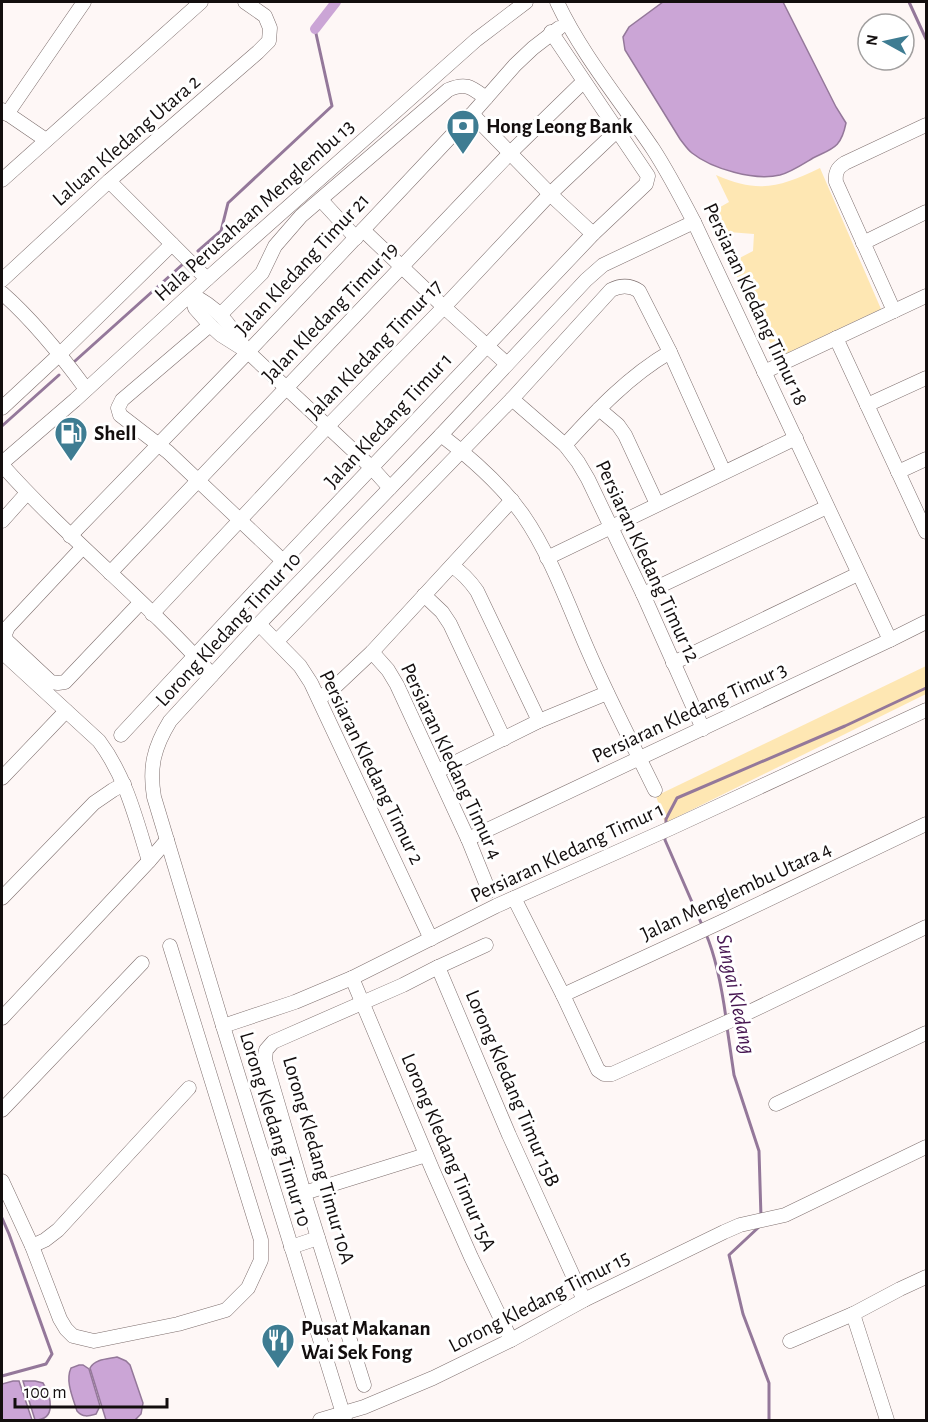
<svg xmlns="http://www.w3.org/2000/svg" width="928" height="1422" font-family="'Alegreya Sans',sans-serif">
<rect width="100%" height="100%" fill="#fef7f6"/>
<g fill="#fee7b3">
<path d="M 820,168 L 881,309 L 783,355 L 775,352 L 730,263 L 753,251 L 754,234 L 716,231 L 708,214 L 729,202 L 716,175 C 759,194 780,187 820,168 Z"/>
<path d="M 926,666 L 926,694 L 665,823 L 656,796 Z"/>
</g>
<g fill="#cba5d6" stroke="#94789a" stroke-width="1.5">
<path d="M 663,2 L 783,2 L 836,107 L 846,123 C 841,148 833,148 813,158 C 803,164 791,172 780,175 C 755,181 712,169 692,153 C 687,149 684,144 680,139 L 625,50 L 623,37 L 629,27 Z"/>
<path d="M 117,1357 L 126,1361 L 130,1365 L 143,1403 L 141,1414 L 135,1420 L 106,1420 L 90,1368 C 95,1359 107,1359 117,1357 Z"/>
<path d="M 79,1365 L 83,1365 L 89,1369 L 100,1406 L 96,1414 C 89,1416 83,1418 77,1411 C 73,1398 65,1381 71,1368 Z"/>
<path d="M 13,1381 L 19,1381 L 32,1420 L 2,1420 L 2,1384 Z"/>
<path d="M 23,1381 L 35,1381 L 43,1383 C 51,1396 57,1420 35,1420 Z"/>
</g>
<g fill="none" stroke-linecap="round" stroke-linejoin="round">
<g stroke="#94789a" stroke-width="3">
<path d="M 909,2 L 926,39"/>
<path d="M 198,251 L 221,231 L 228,203 L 332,106 L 315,29"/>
<path d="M 75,361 L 183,264"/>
<path d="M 2,426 L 59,375"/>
<path d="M 666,825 L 666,819 L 677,798 L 845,726 L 926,688"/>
<path d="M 665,834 L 665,840 L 702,925"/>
<path d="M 706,934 C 717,960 722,989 726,1018"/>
<path d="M 727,1027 L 734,1075 L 759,1151 L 761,1217"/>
<path d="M 2,1218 L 9,1234 L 52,1354 L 46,1364 L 2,1376"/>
<path d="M 760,1226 L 729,1255 L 743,1314 L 769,1383 L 769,1420"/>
</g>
<path stroke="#cba5d6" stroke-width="10" d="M 315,29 L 336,2"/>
<defs>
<g id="minor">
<path d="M 557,2 C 582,55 620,100 653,149 C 668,172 681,197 694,222 L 890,640"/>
<path d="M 2,110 L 46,140"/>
<path d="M 7,114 L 84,2"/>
<path d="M 472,114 L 550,194 L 593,234"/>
<path d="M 2,180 L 201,2"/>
<path d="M 109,181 L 207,279"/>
<path d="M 321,200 L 356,238"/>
<path d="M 363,230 L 444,307 L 507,364"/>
<path d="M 863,243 L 926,212"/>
<path d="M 2,280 L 109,181 L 258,52 L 269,41 L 270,28 L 265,16 L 245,2"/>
<path d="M 2,293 C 34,321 61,355 86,389"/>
<path d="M 191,295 L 195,308 L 210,325 L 221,335 L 248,352 L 372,468 L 390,488"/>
<path d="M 191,295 C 217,306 230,325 245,348"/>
<path d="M 894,311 L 836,182 C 835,173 837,168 845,163 L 926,125"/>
<path d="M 220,315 L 262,273 L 275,246 L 301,216 L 448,90 C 466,82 471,87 486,98"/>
<path d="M 210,325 L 122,400 L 118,408 L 120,415 L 168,452 L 283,561"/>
<path d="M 836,338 L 926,532"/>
<path d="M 764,372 L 926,296"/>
<path d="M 512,399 L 565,445 L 578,462 L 588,479 L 643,594 L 703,729"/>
<path d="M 867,405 L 926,378"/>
<path d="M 2,408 L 60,354 L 172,244"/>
<path d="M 599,409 L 618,425 L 625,435 L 657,504"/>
<path d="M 441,435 C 471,458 501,484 523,515 C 551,555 570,610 590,655 C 610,701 633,745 655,790"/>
<path d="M 565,445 C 597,410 629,376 670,352"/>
<path d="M 2,463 L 75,400 L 207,279 L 476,40 L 526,2"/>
<path d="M 2,465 C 68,539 147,601 212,675"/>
<path d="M 898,472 L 926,459"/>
<path d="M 2,521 L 27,493"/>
<path d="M 70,536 L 248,352 L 472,114 L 515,65 L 533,48 L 559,28"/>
<path d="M 82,548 L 8,627 L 5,634 L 6,640 L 51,682 L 58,683 L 65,682 L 140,603"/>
<path d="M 547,558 L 796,438"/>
<path d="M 452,566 C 463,573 470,581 477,591 L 539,721"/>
<path d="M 110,573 L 510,153 L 583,82"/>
<path d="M 643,594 L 827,507"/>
<path d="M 424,595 L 442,612 L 450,624 L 504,739"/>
<path d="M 152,614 L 327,427 L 444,307 L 550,194 L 623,125"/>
<path d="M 259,624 L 300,666 L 311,683 L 431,939"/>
<path d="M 277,641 L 512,399 L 611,290 C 621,285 630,285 639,291 L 670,352 L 724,472"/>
<path d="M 2,652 L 99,741 C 126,777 136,819 149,861"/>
<path d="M 372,652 L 388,670 L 397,685 L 468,839 L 489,891"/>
<path d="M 673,663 L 858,574"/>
<path d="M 319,699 L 337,685 L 372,652 L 512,500"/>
<path d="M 121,735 L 283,561 L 593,234 L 646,184 L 648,176 L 551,32"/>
<path d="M 438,771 L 539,721 L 607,693"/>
<path d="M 2,778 L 66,711"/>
<path d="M 468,839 L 890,640 L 926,622"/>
<path d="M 2,898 L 94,803 L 113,790 L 124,784"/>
<path d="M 514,898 L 563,995 L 598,1070 L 604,1074 L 612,1074 L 743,1015 L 926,927"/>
<path d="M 438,967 L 486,945"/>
<path d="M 352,978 L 433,1171 L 471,1257 L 511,1340"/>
<path d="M 563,995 L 721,922 L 926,824"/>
<path d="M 2,1018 L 149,861 L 167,840"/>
<path d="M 223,1026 L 295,1002 L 352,978 L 496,906 L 671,828 L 926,710"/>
<path d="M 776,1104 L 926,1033"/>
<path d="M 2,1110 L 142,963"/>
<path d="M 2,1181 L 32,1246 L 60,1319 L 66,1329 L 73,1336 L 94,1341 L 178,1324 L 226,1310 L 248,1288 L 261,1260 L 261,1240 L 170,946"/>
<path d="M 304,1193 L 426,1155"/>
<path d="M 32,1246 L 45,1240 L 58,1230 L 189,1088"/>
<path d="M 291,1247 L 318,1238"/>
<path d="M 853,1314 L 887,1420"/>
<path d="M 790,1341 L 853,1314 L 900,1289 L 926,1277"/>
<path d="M 364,1385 L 304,1193 L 265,1060 L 266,1050 L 273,1042 L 403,985 L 438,967 L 509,1135 L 584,1300"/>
<path d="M 320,1420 L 364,1407 L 433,1378 L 511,1340 L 584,1300 L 724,1232 L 740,1225 L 785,1215 L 926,1147"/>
<path d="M 345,1420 L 223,1026 L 154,797 C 149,767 154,747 170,721 L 259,624 L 441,435 L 586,280 L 603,265 L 694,222"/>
</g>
</defs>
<use href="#minor" stroke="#7e6f6e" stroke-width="15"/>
<use href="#minor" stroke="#fff" stroke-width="14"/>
</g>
<defs>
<symbol id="bank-pin" viewBox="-11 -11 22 30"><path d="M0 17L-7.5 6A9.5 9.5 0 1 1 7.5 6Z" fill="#3e7c92" stroke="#fff"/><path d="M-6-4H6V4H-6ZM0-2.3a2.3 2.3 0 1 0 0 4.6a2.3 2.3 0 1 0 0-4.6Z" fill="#fff"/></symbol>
<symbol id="fuel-pin" viewBox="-11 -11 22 30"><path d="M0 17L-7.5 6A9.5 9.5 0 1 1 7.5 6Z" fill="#3e7c92" stroke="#fff"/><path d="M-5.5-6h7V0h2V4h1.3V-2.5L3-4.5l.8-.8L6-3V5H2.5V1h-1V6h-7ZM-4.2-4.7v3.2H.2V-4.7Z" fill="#fff"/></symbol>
<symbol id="restaurant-pin" viewBox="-11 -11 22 30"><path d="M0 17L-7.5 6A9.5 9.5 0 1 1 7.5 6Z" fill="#3e7c92" stroke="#fff"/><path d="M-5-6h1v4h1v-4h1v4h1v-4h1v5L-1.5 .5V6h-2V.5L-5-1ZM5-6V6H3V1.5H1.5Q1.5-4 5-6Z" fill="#fff"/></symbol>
</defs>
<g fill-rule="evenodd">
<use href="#bank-pin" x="444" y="107" width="38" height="52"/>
<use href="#fuel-pin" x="52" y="414" width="38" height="52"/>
<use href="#restaurant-pin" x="259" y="1321" width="38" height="52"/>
</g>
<g text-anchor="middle" stroke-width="6" stroke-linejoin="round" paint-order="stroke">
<g font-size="21" font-weight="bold" fill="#130e0e" stroke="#fff" text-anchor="start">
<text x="486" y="133">Hong Leong Bank</text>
<text x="94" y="440">Shell</text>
<text x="301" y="1335">Pusat Makanan<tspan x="301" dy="24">Wai Sek Fong</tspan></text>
</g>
<g font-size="21" fill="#130e0e" stroke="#fff">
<text transform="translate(126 140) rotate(-41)" y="7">Laluan Kledang Utara 2</text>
<text transform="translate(254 210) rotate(-42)" y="7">Hala Perusahaan Menglembu 13</text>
<text transform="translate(302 264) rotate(-47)" y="7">Jalan Kledang Timur 21</text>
<text transform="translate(756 304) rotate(65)" y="7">Persiaran Kledang Timur 18</text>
<text transform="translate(330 312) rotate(-46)" y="7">Jalan Kledang Timur 19</text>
<text transform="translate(374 349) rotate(-46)" y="7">Jalan Kledang Timur 17</text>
<text transform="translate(388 420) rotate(-47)" y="7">Jalan Kledang Timur 1</text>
<text transform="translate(648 561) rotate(65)" y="7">Persiaran Kledang Timur 12</text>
<text transform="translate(228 629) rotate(-47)" y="7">Lorong Kledang Timur 10</text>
<text transform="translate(689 712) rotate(-25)" y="7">Persiaran Kledang Timur 3</text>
<text transform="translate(452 761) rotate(65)" y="7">Persiaran Kledang Timur 4</text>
<text transform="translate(372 767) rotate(64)" y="7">Persiaran Kledang Timur 2</text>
<text transform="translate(567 852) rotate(-25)" y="7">Persiaran Kledang Timur 1</text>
<text transform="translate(736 891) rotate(-25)" y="7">Jalan Menglembu Utara 4</text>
<text transform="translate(513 1088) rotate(67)" y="7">Lorong Kledang Timur 15B</text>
<text transform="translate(276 1129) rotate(73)" y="7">Lorong Kledang Timur 10</text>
<text transform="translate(449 1152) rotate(67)" y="7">Lorong Kledang Timur 15A</text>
<text transform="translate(319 1160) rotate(74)" y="7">Lorong Kledang Timur 10A</text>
<text transform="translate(539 1301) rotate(-27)" y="7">Lorong Kledang Timur 15</text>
</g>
<g font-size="22" font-style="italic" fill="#461651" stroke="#fff">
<text transform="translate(737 994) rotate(78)" y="8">Sungai Kledang</text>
</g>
</g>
<rect width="928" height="1422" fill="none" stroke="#130e0e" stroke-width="6"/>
<g transform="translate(886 42) rotate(278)"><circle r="28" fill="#ffffff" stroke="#a19f9f" stroke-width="1.5"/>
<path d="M0-4.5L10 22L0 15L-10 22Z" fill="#3e7c92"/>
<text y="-9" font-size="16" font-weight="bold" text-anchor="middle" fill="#130e0e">N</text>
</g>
<path d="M15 1398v9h152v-9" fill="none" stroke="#130e0e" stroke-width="3"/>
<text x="24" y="1398" font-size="18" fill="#130e0e" stroke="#ffffff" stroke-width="4.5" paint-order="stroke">100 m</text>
</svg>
